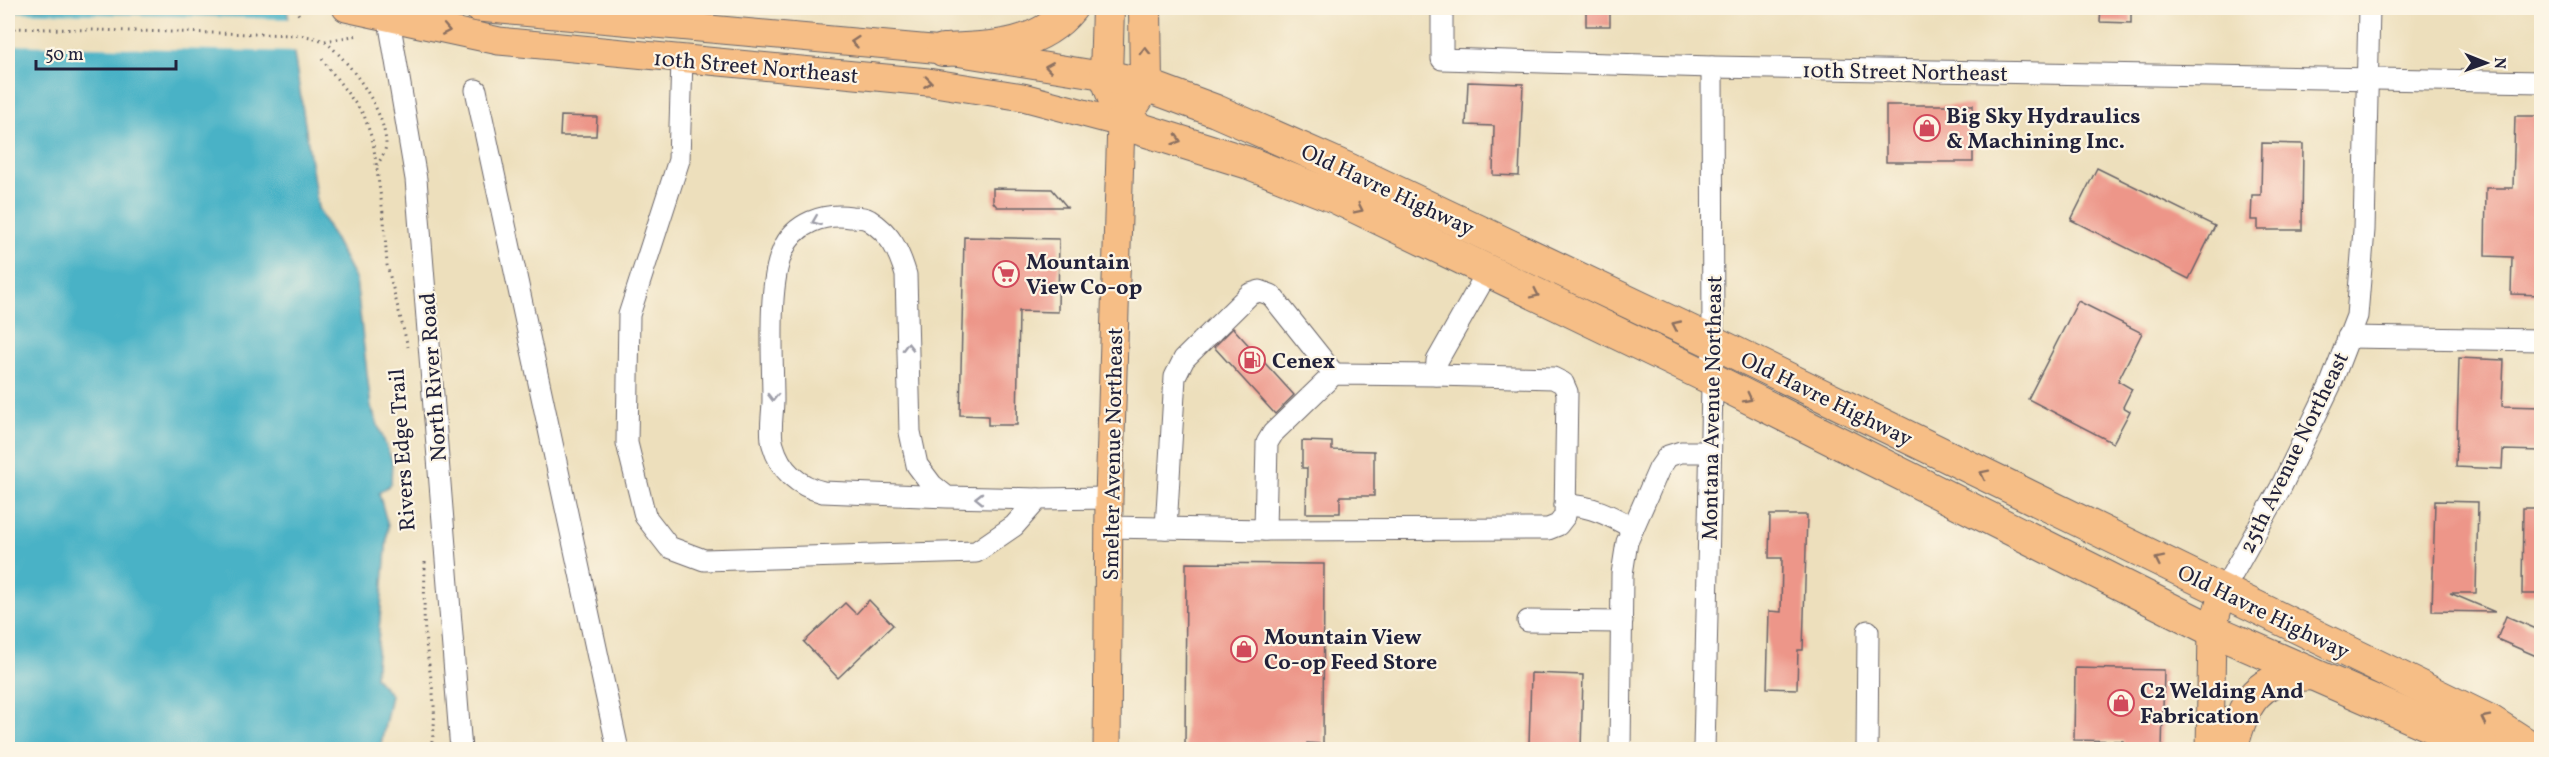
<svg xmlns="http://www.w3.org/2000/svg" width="2549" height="757" font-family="Vollkorn,serif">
<rect width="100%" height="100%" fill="#fcf5e5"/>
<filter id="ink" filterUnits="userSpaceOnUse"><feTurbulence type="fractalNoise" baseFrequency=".0167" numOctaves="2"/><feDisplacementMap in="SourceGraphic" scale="12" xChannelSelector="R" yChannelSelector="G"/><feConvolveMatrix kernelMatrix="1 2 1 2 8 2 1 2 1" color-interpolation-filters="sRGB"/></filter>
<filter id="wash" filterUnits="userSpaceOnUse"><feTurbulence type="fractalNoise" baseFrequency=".008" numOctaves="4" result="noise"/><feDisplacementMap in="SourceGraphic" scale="24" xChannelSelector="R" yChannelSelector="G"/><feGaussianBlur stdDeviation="1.35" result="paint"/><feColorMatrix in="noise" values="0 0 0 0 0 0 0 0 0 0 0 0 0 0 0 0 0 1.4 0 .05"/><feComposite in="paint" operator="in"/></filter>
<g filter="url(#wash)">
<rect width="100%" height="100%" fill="#eddfbc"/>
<path fill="#48b2c6" stroke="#356a80" stroke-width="1.5" d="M 8,8 L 287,8 L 318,208 L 356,280 L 371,407 L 392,461 L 391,484 L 379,493 L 388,526 L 375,677 L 391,695 L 380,749 L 8,749 Z"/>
<path fill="#eddfbc" d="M 8,12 L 292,19 L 297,52 L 8,45 Z"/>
<g id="blocks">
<g fill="#ed9689">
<rect x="1586" y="8" width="24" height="18"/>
<path d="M 2101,8 L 2131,8 L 2131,23 L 2100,22 Z"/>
<path d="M 1468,82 L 1523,84 L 1519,176 L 1493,175 L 1494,126 L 1466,125 Z"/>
<rect x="1886" y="105" width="87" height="57"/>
<path d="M 561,116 L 597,117 L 596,136 L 560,136 Z"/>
<path d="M 2515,116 L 2541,116 L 2541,295 L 2511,294 L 2512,257 L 2485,256 L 2486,188 L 2513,188 Z"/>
<path d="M 2262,143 L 2303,144 L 2302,230 L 2258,230 L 2258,220 L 2251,220 L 2252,195 L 2261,195 Z"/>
<path d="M 2097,168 L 2215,226 L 2189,279 L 2071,220 Z"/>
<path d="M 993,188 L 1052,189 L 1067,207 L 997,207 L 993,202 Z"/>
<path d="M 964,237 L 1059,239 L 1058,312 L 1019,311 L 1017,425 L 988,425 L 988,416 L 960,415 Z"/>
<path d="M 2078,301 L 2142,333 L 2118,381 L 2132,389 L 2123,407 L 2130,411 L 2113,443 L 2028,399 Z"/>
<path d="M 1233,328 L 1294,395 L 1275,414 L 1214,347 Z"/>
<path d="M 2459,358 L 2504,360 L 2502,406 L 2541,407 L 2541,451 L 2503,450 L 2502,469 L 2456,467 Z"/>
<path d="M 1302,441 L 1332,442 L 1332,450 L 1374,451 L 1374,496 L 1340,496 L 1340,513 L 1306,513 L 1307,468 L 1302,468 Z"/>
<path d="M 2435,501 L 2478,502 L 2476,593 L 2450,593 L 2495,612 L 2432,611 Z"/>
<path d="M 2523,508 L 2541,508 L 2541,594 L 2522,594 Z"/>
<path d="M 1770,515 L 1807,515 L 1803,650 L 1798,650 L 1797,689 L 1767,688 L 1769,611 L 1781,612 L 1782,558 L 1769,558 Z"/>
<path d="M 1186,563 L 1324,564 L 1323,744 L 1307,743 L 1307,750 L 1185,750 Z"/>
<path d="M 869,600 L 893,625 L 838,678 L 804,642 L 845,603 L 856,614 Z"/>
<path d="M 2506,616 L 2541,631 L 2541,658 L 2497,639 Z"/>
<path d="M 2075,668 L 2164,670 L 2162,750 L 2123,750 L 2123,741 L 2074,740 Z"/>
<path d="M 1531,673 L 1583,675 L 1581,750 L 1538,750 L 1538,745 L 1529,745 Z"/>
</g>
</g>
</g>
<g filter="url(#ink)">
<use href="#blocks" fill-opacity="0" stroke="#696468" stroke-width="1.5"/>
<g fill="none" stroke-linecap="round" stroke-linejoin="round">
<defs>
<g id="minor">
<path d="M 387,8 L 416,179 L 461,750"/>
<path d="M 1442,8 L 1442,59 L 1712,67 L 2542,82"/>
<path d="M 682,59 L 679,160 L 629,315 L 627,443 L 645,516 L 669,547 L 704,560 L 976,552 L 1014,526 L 1038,499 L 1109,498"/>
<path d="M 476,90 L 618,750"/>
<path d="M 2348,337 L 2542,340"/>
<path d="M 947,497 L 823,492 C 798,486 780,470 773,445 C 769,432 773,413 773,400 C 773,360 767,285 783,250 C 794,223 824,213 851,217 C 857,217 864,217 869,220 C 891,234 899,251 906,275 L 910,432 L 917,465 L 932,485 L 947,497 L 1038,499"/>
<path d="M 1565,505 C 1591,505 1611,516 1633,528"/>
<path d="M 1109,527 L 1265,530 L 1267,443 L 1273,433 L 1334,374 L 1436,375 L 1437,361 L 1488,271"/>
<path d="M 1166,528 L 1175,377 L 1184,359 L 1250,294 L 1260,291 L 1271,295 L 1334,374"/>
<path d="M 1265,530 L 1548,529 L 1558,525 L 1565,516 L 1567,392 L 1563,383 L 1553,378 L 1436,375"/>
<path d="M 2223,591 L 2281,487 L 2330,386 L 2357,316 L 2364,230 L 2369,8"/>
<path d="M 1528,621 L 1622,622"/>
<path d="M 1620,750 L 1622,574 L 1627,542 L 1659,469 L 1668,456 L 1681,452 L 1710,452"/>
<path d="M 1704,750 L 1713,342 L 1712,67"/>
<path d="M 1867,750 L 1868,631"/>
</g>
<g id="major">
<path d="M 346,8 L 499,41 L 928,82 L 1023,97 L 1121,123 L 1109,498 L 1107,750"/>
<path d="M 478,8 L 943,50 L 1106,76"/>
<path d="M 2210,750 L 2212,630 L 2223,591"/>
</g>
<g id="highway">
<path d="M 1108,8 L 1106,76 L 1113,96"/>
<path d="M 943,50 C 990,48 1039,48 1071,8"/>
<path d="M 1106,76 L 1146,85 L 1216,111 L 1350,170 L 1713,342 L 2490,721 L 2535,750"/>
<path d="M 1135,102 L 1146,85 L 1145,8"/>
<path d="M 1121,123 L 1249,163 L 1335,197 L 1712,379 L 2212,630 L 2486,750"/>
<path d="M 2231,750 C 2245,699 2256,677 2312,674"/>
</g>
</defs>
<use href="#minor" stroke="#696468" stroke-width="23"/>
<use href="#major" stroke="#696468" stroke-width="29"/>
<use href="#highway" stroke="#696468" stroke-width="34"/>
<g stroke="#696468" stroke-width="3" stroke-dasharray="1.5 4.5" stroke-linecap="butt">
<path d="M 295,8 L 300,17"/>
<path d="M 8,28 L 299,35 C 310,37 321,38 329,45 C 353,66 385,111 386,144 C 386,151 381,159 377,165"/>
<path d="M 325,41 L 359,35"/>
<path d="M 322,59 L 364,115 L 373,142 L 384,220 L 387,265 L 408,347"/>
<path d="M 425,562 C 425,585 423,610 425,633 C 428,672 441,711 430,750"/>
</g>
<use href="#minor" stroke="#fff" stroke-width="21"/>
<use href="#major" stroke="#f6be86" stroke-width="27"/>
<use href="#highway" stroke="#f6be86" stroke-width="32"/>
</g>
<defs><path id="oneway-chevron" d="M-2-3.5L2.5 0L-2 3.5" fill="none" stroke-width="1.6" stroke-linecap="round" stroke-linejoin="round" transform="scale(1.5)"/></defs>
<g stroke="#8c7060">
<use href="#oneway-chevron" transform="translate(446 30) rotate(11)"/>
<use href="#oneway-chevron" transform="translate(855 42) rotate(-175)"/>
<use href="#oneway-chevron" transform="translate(1145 51) rotate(-91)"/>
<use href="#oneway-chevron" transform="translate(1049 67) rotate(-171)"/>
<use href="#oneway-chevron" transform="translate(928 82) rotate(7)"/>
<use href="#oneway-chevron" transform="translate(1177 140) rotate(18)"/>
<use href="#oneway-chevron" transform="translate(1359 209) rotate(26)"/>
<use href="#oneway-chevron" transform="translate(1535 294) rotate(26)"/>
<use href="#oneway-chevron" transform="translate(1676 325) rotate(-155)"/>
<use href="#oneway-chevron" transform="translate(1748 398) rotate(27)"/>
<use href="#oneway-chevron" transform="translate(1984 474) rotate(-154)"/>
<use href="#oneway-chevron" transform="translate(2159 560) rotate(-154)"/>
<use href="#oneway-chevron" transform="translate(2485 719) rotate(-153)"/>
</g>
<g stroke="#9c9ca7">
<use href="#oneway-chevron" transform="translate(816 221) rotate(158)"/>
<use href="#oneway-chevron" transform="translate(908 347) rotate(-91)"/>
<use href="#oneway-chevron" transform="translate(773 397) rotate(91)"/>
<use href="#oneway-chevron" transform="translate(979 498) rotate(-179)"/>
</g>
</g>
<defs>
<symbol id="shop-ring" viewBox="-11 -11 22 22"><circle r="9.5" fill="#fcf5e5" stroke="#d1495b" stroke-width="1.5"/><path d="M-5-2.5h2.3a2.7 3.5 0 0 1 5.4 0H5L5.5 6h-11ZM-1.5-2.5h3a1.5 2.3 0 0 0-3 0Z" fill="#d1495b"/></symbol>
<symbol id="supermarket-ring" viewBox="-11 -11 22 22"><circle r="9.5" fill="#fcf5e5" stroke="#d1495b" stroke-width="1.5"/><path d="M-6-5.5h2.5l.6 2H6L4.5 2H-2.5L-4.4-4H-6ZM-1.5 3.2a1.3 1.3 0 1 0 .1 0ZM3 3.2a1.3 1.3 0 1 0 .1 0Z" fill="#d1495b"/></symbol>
<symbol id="fuel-ring" viewBox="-11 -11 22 22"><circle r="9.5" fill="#fcf5e5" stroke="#d1495b" stroke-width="1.5"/><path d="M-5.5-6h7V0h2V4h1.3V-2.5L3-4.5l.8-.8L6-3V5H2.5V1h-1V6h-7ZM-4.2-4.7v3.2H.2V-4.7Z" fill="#d1495b"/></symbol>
</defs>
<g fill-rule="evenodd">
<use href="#shop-ring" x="1912" y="113" width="30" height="30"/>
<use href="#supermarket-ring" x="991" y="259" width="30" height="30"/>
<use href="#fuel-ring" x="1237" y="345" width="30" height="30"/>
<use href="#shop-ring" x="1229" y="634" width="30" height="30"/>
<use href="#shop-ring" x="2106" y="688" width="30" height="30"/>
</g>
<g text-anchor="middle" stroke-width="4.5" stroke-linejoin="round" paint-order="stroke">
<g font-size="22" fill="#22223b" stroke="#fcf5e5">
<text transform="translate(756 66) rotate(5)" y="8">10th Street Northeast</text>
<text transform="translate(1905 71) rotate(1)" y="8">10th Street Northeast</text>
<text transform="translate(1388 189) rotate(25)" y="8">Old Havre Highway</text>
<text transform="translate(432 377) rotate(-94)" y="8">North River Road</text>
<text transform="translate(1827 398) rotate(26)" y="8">Old Havre Highway</text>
<text transform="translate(1711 408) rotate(-89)" y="8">Montana Avenue Northeast</text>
<text transform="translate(401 450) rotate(-94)" y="8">Rivers Edge Trail</text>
<text transform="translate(2293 452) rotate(-64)" y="8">25th Avenue Northeast</text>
<text transform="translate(1112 454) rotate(-89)" y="8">Smelter Avenue Northeast</text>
<text transform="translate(2264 611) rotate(26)" y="8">Old Havre Highway</text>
</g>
<g font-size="22" font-weight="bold" fill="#22223b" stroke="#fcf5e5" text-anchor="start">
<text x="1946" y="123">Big Sky Hydraulics<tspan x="1946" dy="25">&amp; Machining Inc.</tspan></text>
<text x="1026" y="269">Mountain<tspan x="1026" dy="25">View Co-op</tspan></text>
<text x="1272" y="368">Cenex</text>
<text x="1264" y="644">Mountain View<tspan x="1264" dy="25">Co-op Feed Store</tspan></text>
<text x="2140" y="698">C2 Welding And<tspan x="2140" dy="25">Fabrication</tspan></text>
</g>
</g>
<rect width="2549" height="757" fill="none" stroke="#fcf5e5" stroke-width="30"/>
<g transform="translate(2486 63) rotate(91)" stroke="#fcf5e5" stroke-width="4.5" paint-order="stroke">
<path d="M0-4.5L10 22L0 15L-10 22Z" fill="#22223b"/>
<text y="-9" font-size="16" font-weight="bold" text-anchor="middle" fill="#22223b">N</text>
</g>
<path d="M36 60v9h140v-9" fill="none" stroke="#22223b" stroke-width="3"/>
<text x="45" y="60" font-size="18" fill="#22223b" stroke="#fcf5e5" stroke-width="4.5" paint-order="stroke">50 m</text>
</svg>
